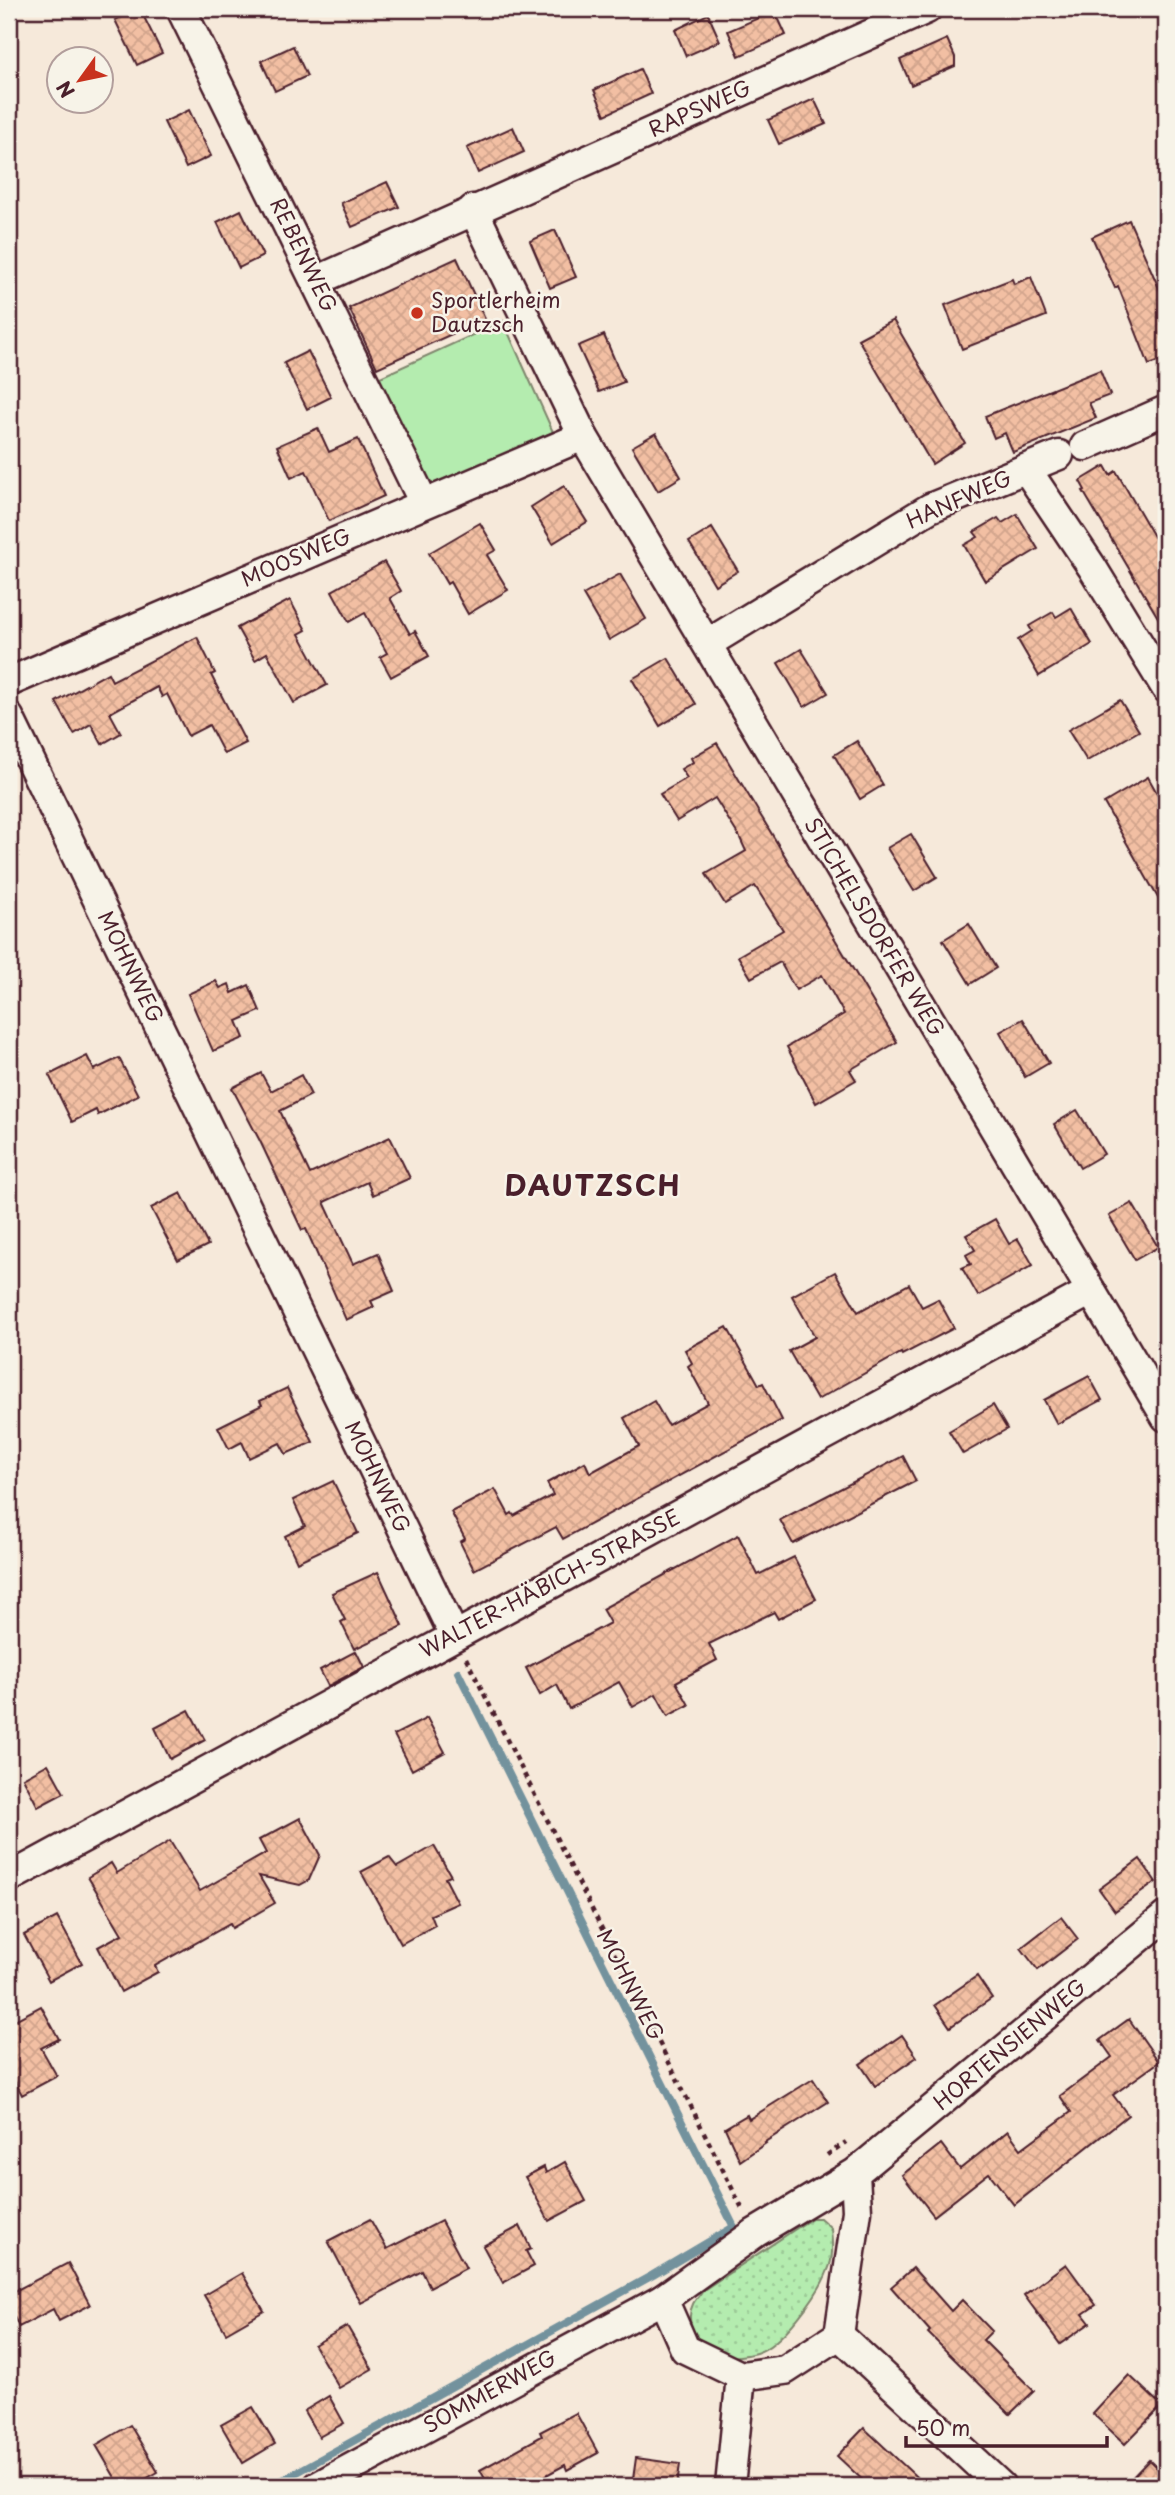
<svg xmlns="http://www.w3.org/2000/svg" width="1175" height="2495" font-family="'Playpen Sans',sans-serif">
<defs>
<pattern id="park-dots" width="8" height="8" patternUnits="userSpaceOnUse" patternTransform="scale(1.75)"><rect width="8" height="8" fill="#b4ecaf"/><path d="M2 2h.1M6 6h.1" fill="none" stroke="#9cca97" stroke-width="1.8" stroke-linecap="round"/></pattern>
<pattern id="building-cross-hatch" width="8" height="8" patternUnits="userSpaceOnUse" patternTransform="scale(1.75)"><rect width="8" height="8" fill="#f2bfa3"/><path d="M0 0l8 8M0 8l8-8" fill="none" stroke="#d1a48c"/></pattern>
</defs>
<rect width="100%" height="100%" fill="#f6e9da"/>
<filter id="ink" filterUnits="userSpaceOnUse"><feTurbulence type="fractalNoise" baseFrequency=".0143" numOctaves="2"/><feDisplacementMap in="SourceGraphic" scale="14" xChannelSelector="R" yChannelSelector="G"/><feConvolveMatrix kernelMatrix="1 2 1 2 8 2 1 2 1" color-interpolation-filters="sRGB"/></filter>
<g filter="url(#ink)">
<path fill="#b4ecaf" stroke="#7f866d" stroke-width="2" d="M 503,321 L 553,432 L 429,488 L 378,378 Z"/>
<path fill="url(#park-dots)" stroke="#7f866d" stroke-width="2" d="M 812,2218 L 820,2218 L 831,2228 C 832,2242 834,2257 828,2270 C 819,2294 781,2346 756,2353 C 746,2356 730,2358 719,2355 C 700,2348 683,2324 693,2304 C 695,2299 700,2295 702,2291 Z"/>
<g fill="none" stroke-linecap="round" stroke-linejoin="round">
<path stroke="#73929d" stroke-width="8" d="M 272,2486 L 653,2275 L 734,2227 L 458,1672"/>
</g>
<g fill="url(#building-cross-hatch)" stroke="#4a1f2b" stroke-width="2">
<path d="M 137,9 L 140,9 L 162,53 L 137,65 L 115,20 Z"/>
<path d="M 775,11 L 786,35 L 739,56 L 728,31 Z"/>
<path d="M 708,14 L 720,41 L 686,56 L 675,30 Z"/>
<path d="M 947,39 L 955,57 L 955,66 L 911,85 L 900,60 Z"/>
<path d="M 293,46 L 307,76 L 275,91 L 261,61 Z"/>
<path d="M 640,69 L 651,94 L 605,115 L 594,90 Z"/>
<path d="M 814,99 L 826,124 L 779,144 L 768,120 Z"/>
<path d="M 189,110 L 211,156 L 186,168 L 164,122 Z"/>
<path d="M 513,127 L 524,152 L 478,173 L 467,148 Z"/>
<path d="M 387,182 L 399,207 L 352,227 L 341,203 Z"/>
<path d="M 241,210 L 263,256 L 239,268 L 217,222 Z"/>
<path d="M 1129,220 L 1166,304 L 1166,359 L 1149,365 L 1118,286 L 1115,288 L 1092,237 Z"/>
<path d="M 555,230 L 576,277 L 550,288 L 530,241 Z"/>
<path d="M 457,258 L 485,319 L 377,368 L 349,308 Z"/>
<path d="M 1031,277 L 1046,316 L 962,349 L 945,305 L 1012,279 L 1014,284 Z"/>
<path d="M 893,320 L 965,443 L 932,464 L 858,339 Z"/>
<path d="M 604,335 L 624,382 L 599,392 L 578,346 Z"/>
<path d="M 308,351 L 331,397 L 307,409 L 284,363 Z"/>
<path d="M 1100,370 L 1110,395 L 1089,403 L 1096,418 L 1013,452 L 1005,433 L 994,438 L 985,416 Z"/>
<path d="M 318,428 L 329,452 L 358,439 L 384,496 L 329,521 L 306,471 L 291,478 L 277,446 Z"/>
<path d="M 656,433 L 681,477 L 658,491 L 632,447 Z"/>
<path d="M 1105,466 L 1110,475 L 1116,471 L 1166,557 L 1166,631 L 1083,491 L 1085,490 L 1080,481 Z"/>
<path d="M 564,486 L 587,522 L 553,543 L 531,507 Z"/>
<path d="M 1017,514 L 1038,549 L 985,581 L 964,545 L 978,537 L 974,532 L 998,518 L 1002,523 Z"/>
<path d="M 480,523 L 496,550 L 487,555 L 508,590 L 468,614 L 450,582 L 447,584 L 429,553 Z"/>
<path d="M 712,528 L 738,571 L 715,585 L 689,542 Z"/>
<path d="M 384,562 L 401,591 L 390,598 L 410,634 L 415,631 L 429,656 L 391,677 L 380,657 L 387,653 L 365,613 L 349,622 L 332,591 Z"/>
<path d="M 620,574 L 646,619 L 609,640 L 583,595 Z"/>
<path d="M 290,600 L 306,630 L 299,634 L 327,685 L 294,703 L 267,653 L 255,660 L 237,628 Z"/>
<path d="M 1071,608 L 1092,644 L 1039,676 L 1018,640 L 1032,631 L 1029,626 L 1053,612 L 1056,617 Z"/>
<path d="M 197,637 L 215,673 L 211,675 L 246,743 L 224,754 L 209,725 L 188,736 L 167,694 L 162,697 L 157,687 L 110,713 L 121,733 L 102,744 L 91,724 L 74,734 L 56,702 L 108,673 L 112,681 Z"/>
<path d="M 801,649 L 828,693 L 804,707 L 778,663 Z"/>
<path d="M 668,658 L 696,704 L 660,726 L 632,679 Z"/>
<path d="M 1120,700 L 1139,731 L 1087,761 L 1068,730 Z"/>
<path d="M 857,741 L 883,785 L 860,799 L 834,755 Z"/>
<path d="M 717,743 L 897,1042 L 850,1070 L 856,1080 L 816,1103 L 787,1047 L 844,1014 L 822,975 L 796,990 L 780,962 L 751,978 L 738,956 L 783,930 L 755,886 L 725,904 L 706,874 L 746,851 L 740,838 L 715,798 L 677,821 L 660,794 L 687,778 L 681,769 L 693,762 L 691,758 Z"/>
<path d="M 1148,777 L 1166,809 L 1166,912 L 1104,803 Z"/>
<path d="M 911,834 L 937,877 L 914,891 L 887,848 Z"/>
<path d="M 969,924 L 996,968 L 970,984 L 943,940 Z"/>
<path d="M 216,981 L 220,988 L 229,984 L 232,993 L 249,985 L 260,1011 L 237,1021 L 244,1038 L 213,1051 L 188,994 Z"/>
<path d="M 1023,1019 L 1049,1063 L 1025,1077 L 1000,1032 Z"/>
<path d="M 87,1056 L 94,1070 L 119,1058 L 138,1095 L 98,1115 L 96,1110 L 72,1122 L 49,1075 Z"/>
<path d="M 261,1073 L 271,1091 L 301,1075 L 311,1095 L 280,1111 L 310,1174 L 390,1137 L 410,1178 L 373,1195 L 367,1182 L 324,1202 L 353,1264 L 378,1253 L 394,1291 L 371,1301 L 374,1307 L 346,1320 L 306,1229 L 302,1230 L 260,1141 L 232,1088 Z"/>
<path d="M 1077,1110 L 1104,1154 L 1080,1168 L 1054,1124 Z"/>
<path d="M 181,1193 L 208,1245 L 178,1260 L 151,1208 Z"/>
<path d="M 1132,1203 L 1158,1247 L 1135,1260 L 1109,1216 Z"/>
<path d="M 995,1219 L 1009,1244 L 1018,1239 L 1033,1265 L 978,1296 L 962,1268 L 971,1264 L 966,1255 L 975,1250 L 966,1235 Z"/>
<path d="M 835,1272 L 858,1312 L 909,1284 L 922,1307 L 938,1299 L 954,1328 L 902,1355 L 901,1353 L 817,1400 L 789,1351 L 815,1337 L 792,1296 Z"/>
<path d="M 727,1327 L 759,1385 L 763,1383 L 782,1420 L 563,1539 L 556,1527 L 474,1570 L 460,1542 L 465,1539 L 451,1512 L 495,1489 L 509,1515 L 512,1513 L 514,1516 L 553,1495 L 547,1483 L 585,1462 L 590,1473 L 639,1446 L 624,1418 L 654,1401 L 668,1425 L 708,1403 L 688,1366 L 692,1363 L 685,1350 Z"/>
<path d="M 1089,1376 L 1102,1400 L 1057,1424 L 1044,1400 Z"/>
<path d="M 287,1388 L 313,1442 L 286,1454 L 280,1443 L 249,1458 L 242,1442 L 229,1449 L 218,1427 L 262,1405 L 260,1401 Z"/>
<path d="M 993,1405 L 1007,1429 L 963,1454 L 949,1431 Z"/>
<path d="M 903,1456 L 916,1481 L 793,1544 L 780,1520 Z"/>
<path d="M 333,1481 L 358,1533 L 297,1562 L 285,1536 L 305,1526 L 293,1500 Z"/>
<path d="M 738,1535 L 758,1575 L 794,1557 L 816,1599 L 778,1619 L 774,1612 L 709,1644 L 717,1660 L 676,1682 L 689,1705 L 668,1716 L 656,1694 L 633,1707 L 619,1682 L 569,1709 L 557,1685 L 540,1695 L 526,1668 L 610,1623 L 602,1609 Z"/>
<path d="M 378,1572 L 403,1626 L 354,1649 L 341,1622 L 345,1620 L 332,1593 Z"/>
<path d="M 356,1651 L 364,1667 L 328,1686 L 320,1670 Z"/>
<path d="M 189,1710 L 205,1740 L 170,1759 L 155,1728 Z"/>
<path d="M 427,1718 L 445,1752 L 412,1770 L 394,1735 Z"/>
<path d="M 48,1764 L 64,1793 L 38,1807 L 23,1778 Z"/>
<path d="M 300,1818 L 320,1855 L 309,1880 L 300,1885 L 259,1876 L 275,1903 L 232,1928 L 230,1924 L 155,1966 L 158,1972 L 121,1992 L 98,1947 L 122,1934 L 88,1877 L 111,1863 L 117,1873 L 170,1841 L 200,1891 L 266,1853 L 259,1840 Z"/>
<path d="M 434,1846 L 451,1876 L 445,1878 L 458,1903 L 431,1915 L 435,1925 L 401,1944 L 361,1872 L 389,1857 L 397,1867 Z"/>
<path d="M 1140,1859 L 1156,1882 L 1115,1911 L 1099,1889 Z"/>
<path d="M 57,1917 L 82,1963 L 49,1981 L 24,1935 Z"/>
<path d="M 1061,1917 L 1078,1939 L 1038,1970 L 1021,1948 Z"/>
<path d="M 977,1976 L 992,1998 L 950,2027 L 935,2005 Z"/>
<path d="M 41,2006 L 59,2039 L 41,2048 L 57,2076 L 22,2095 L 9,2070 L 9,2023 Z"/>
<path d="M 1129,2019 L 1159,2062 L 1113,2095 L 1128,2115 L 1014,2205 L 989,2173 L 934,2216 L 902,2175 L 941,2144 L 960,2169 L 1008,2131 L 1021,2149 L 1071,2112 L 1060,2096 L 1112,2057 L 1100,2040 Z"/>
<path d="M 902,2035 L 917,2057 L 875,2086 L 860,2064 Z"/>
<path d="M 813,2079 L 828,2102 L 765,2142 L 766,2143 L 740,2161 L 725,2128 L 747,2115 L 749,2119 Z"/>
<path d="M 565,2162 L 586,2201 L 549,2221 L 525,2177 L 544,2167 L 546,2173 Z"/>
<path d="M 370,2219 L 387,2249 L 441,2221 L 466,2268 L 430,2287 L 422,2271 L 361,2303 L 328,2241 Z"/>
<path d="M 520,2226 L 531,2249 L 526,2251 L 534,2266 L 503,2283 L 483,2246 Z"/>
<path d="M 68,2263 L 90,2305 L 59,2321 L 53,2309 L 19,2327 L 9,2307 L 9,2294 Z"/>
<path d="M 1066,2264 L 1096,2305 L 1083,2314 L 1090,2323 L 1060,2344 L 1024,2295 Z"/>
<path d="M 913,2268 L 951,2311 L 962,2300 L 992,2331 L 983,2340 L 1034,2391 L 1010,2414 L 928,2333 L 930,2331 L 891,2287 Z"/>
<path d="M 242,2273 L 264,2311 L 226,2333 L 204,2295 Z"/>
<path d="M 347,2326 L 372,2369 L 339,2388 L 314,2345 Z"/>
<path d="M 1129,2375 L 1162,2406 L 1125,2444 L 1093,2414 Z"/>
<path d="M 329,2396 L 344,2423 L 319,2437 L 304,2411 Z"/>
<path d="M 253,2407 L 275,2444 L 243,2463 L 221,2425 Z"/>
<path d="M 576,2413 L 598,2453 L 567,2470 L 565,2465 L 526,2486 L 489,2486 L 480,2470 L 542,2436 L 540,2432 Z"/>
<path d="M 130,2425 L 158,2472 L 133,2486 L 120,2486 L 96,2445 Z"/>
<path d="M 864,2428 L 926,2486 L 869,2486 L 837,2456 Z"/>
<path d="M 636,2458 L 680,2464 L 677,2486 L 632,2486 Z"/>
<path d="M 1149,2460 L 1166,2477 L 1166,2486 L 1124,2486 Z"/>
</g>
<g fill="none" stroke-linecap="round" stroke-linejoin="round">
<defs>
<g id="minor">
<path d="M 181,9 L 424,503"/>
<path d="M 473,209 L 583,436 L 1166,1417"/>
<path d="M 316,281 L 927,9"/>
<path d="M 1085,446 L 1166,410"/>
<path d="M 1027,470 L 1092,567 L 1166,688"/>
<path d="M 707,644 L 930,508 L 1059,455"/>
<path d="M 9,682 L 583,436"/>
<path d="M 9,717 L 454,1635"/>
<path d="M 9,1878 L 1091,1291"/>
<path d="M 855,2173 L 857,2211 L 839,2335 L 785,2370 L 741,2376 L 685,2349 L 663,2299 L 755,2233 L 855,2173 L 1166,1916"/>
<path d="M 839,2335 L 1001,2486"/>
<path d="M 318,2486 L 663,2299"/>
<path d="M 730,2486 L 741,2376"/>
</g>
</defs>
<use href="#minor" stroke="#4a1f2b" stroke-width="33"/>
<g stroke="#4a1f2b" stroke-width="4.5" stroke-dasharray="5 5" stroke-linecap="butt">
<path d="M 1161,1442 L 1166,1452"/>
<path d="M 466,1658 L 743,2210"/>
<path d="M 827,2155 L 846,2142"/>
</g>
<use href="#minor" stroke="#f7f3e8" stroke-width="28"/>
</g>
</g>
<circle fill="#c8321e" stroke="#f7f3e8" stroke-width="2.5" cx="417" cy="313" r="7"/>
<g text-anchor="middle" stroke-width="5" stroke-linejoin="round" paint-order="stroke">
<g font-size="21" fill="#4a1f2b" stroke="#f7f3e8">
<text transform="translate(700 109) rotate(-24)" y="7">RAPSWEG</text>
<text transform="translate(303 255) rotate(64)" y="7">REBENWEG</text>
<text transform="translate(959 500) rotate(-24)" y="7">HANFWEG</text>
<text transform="translate(296 558) rotate(-23)" y="7">MOOSWEG</text>
<text transform="translate(874 927) rotate(59)" y="7">STICHELSDORFER WEG</text>
<text transform="translate(130 967) rotate(64)" y="7">MOHNWEG</text>
<text transform="translate(377 1477) rotate(64)" y="7">MOHNWEG</text>
<text transform="translate(550 1584) rotate(-28)" y="7">WALTER-HÄBICH-STRASSE</text>
<text transform="translate(630 1985) rotate(63)" y="7">MOHNWEG</text>
<text transform="translate(1010 2045) rotate(-40)" y="7">HORTENSIENWEG</text>
<text transform="translate(490 2392) rotate(-29)" y="7">SOMMERWEG</text>
</g>
<g font-size="21" fill="#4a1f2b" stroke="#f7f3e8" text-anchor="start">
<text x="431" y="308">Sportlerheim<tspan x="431" dy="24">Dautzsch</tspan></text>
</g>
<g font-size="28" font-weight="bold" letter-spacing="2" fill="#4a1f2b" stroke="#f7f3e8">
<text x="593" y="1196">DAUTZSCH</text>
</g>
</g>
<rect width="1175" height="2495" fill="none" stroke="#f7f3e8" stroke-width="35"/>
<rect x="18" y="18" width="1140" height="2460" fill="none" stroke="#4a1f2b" stroke-width="2.5" filter="url(#ink)"/>
<g transform="translate(80 80) rotate(237)"><circle r="33" fill="#f7f3e8" stroke="#b29e9c" stroke-width="2"/>
<path d="M0-5L12 26L0 18L-12 26Z" fill="#c8321e"/>
<text y="-10" font-size="19" font-weight="bold" text-anchor="middle" fill="#4a1f2b">N</text>
</g>
<path d="M906 2436v10h201v-10" fill="none" stroke="#4a1f2b" stroke-width="3.5"/>
<text x="916" y="2436" font-size="21" fill="#4a1f2b" stroke="#f7f3e8" stroke-width="5" paint-order="stroke">50 m</text>
</svg>
